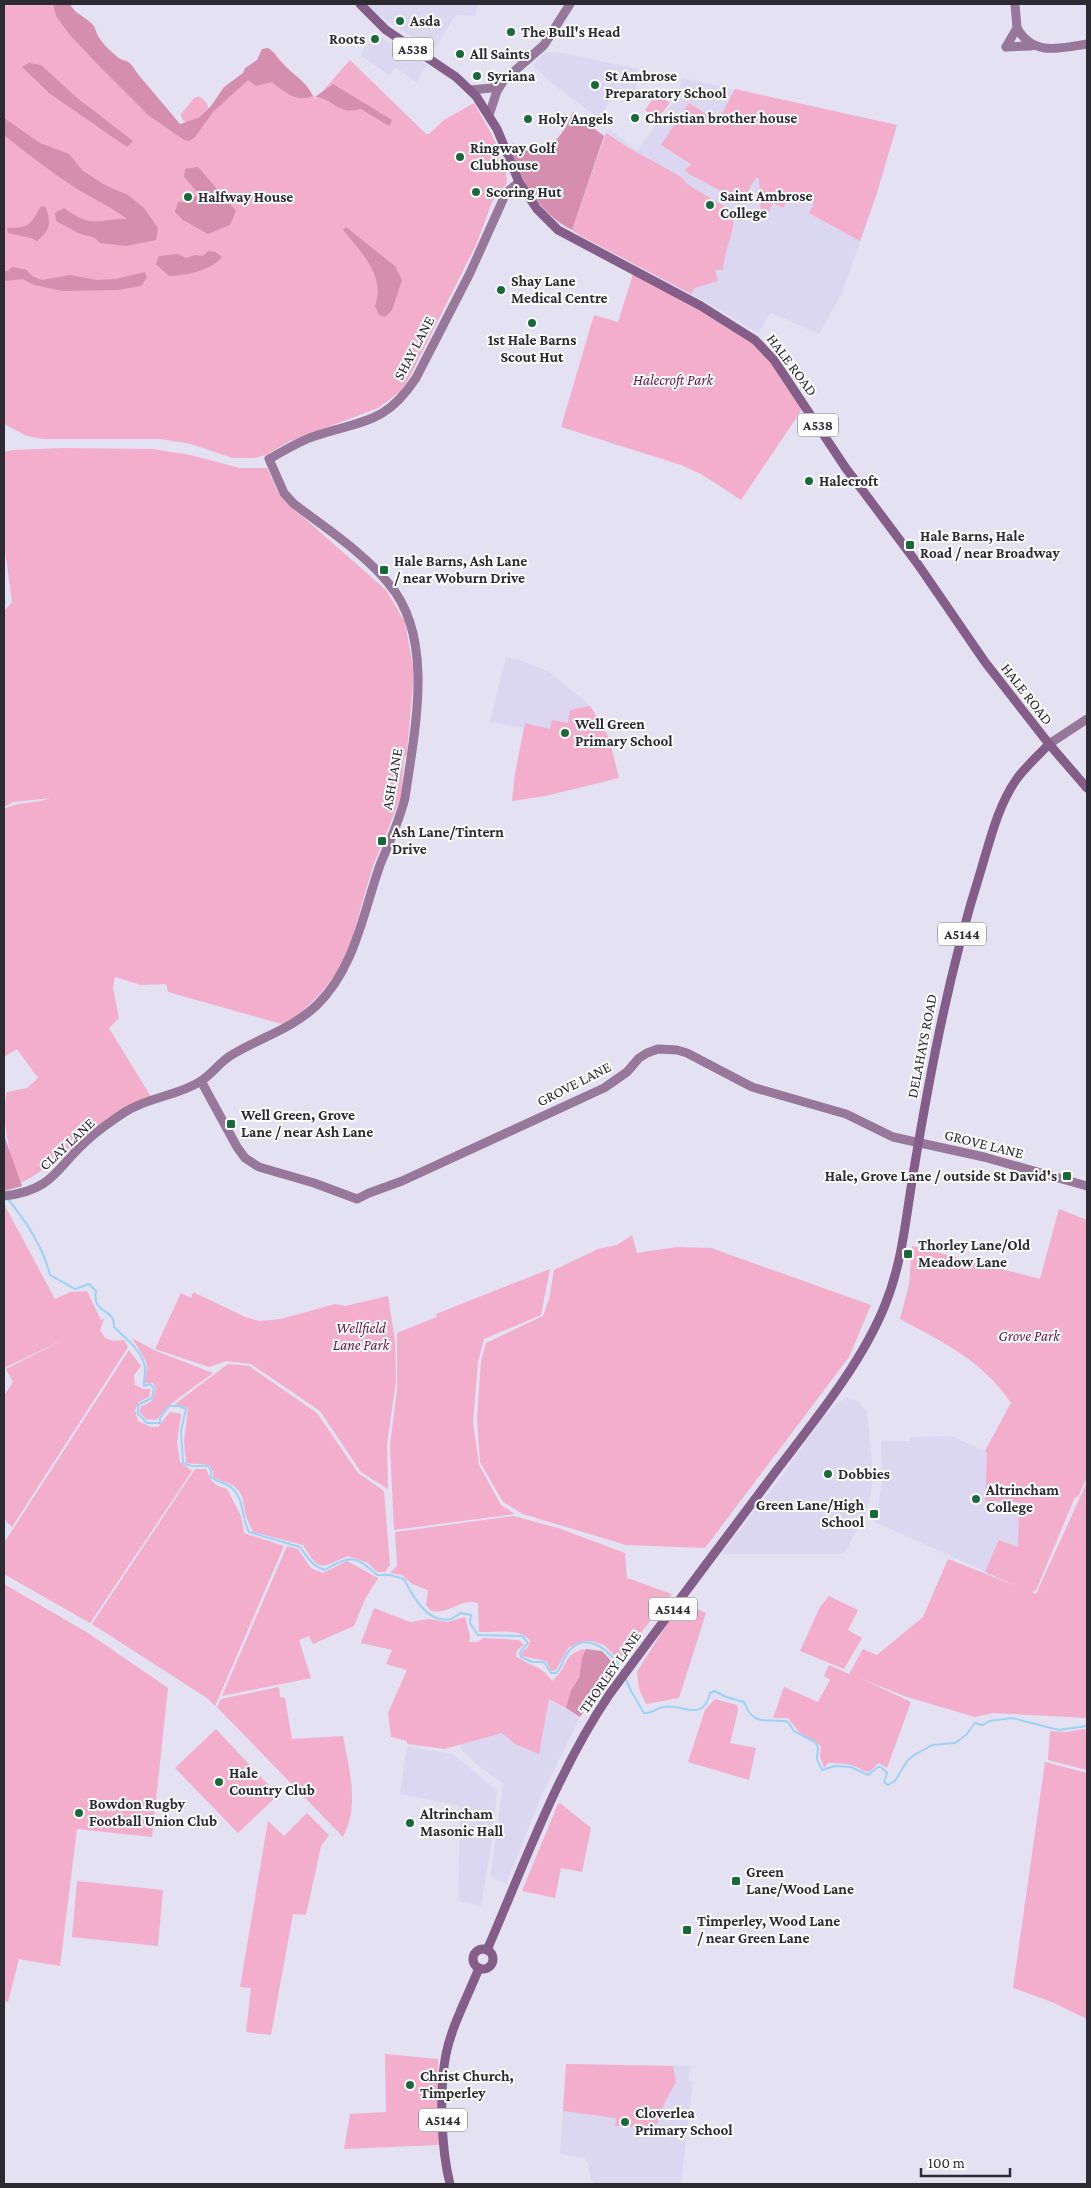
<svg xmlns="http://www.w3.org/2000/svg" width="1091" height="2188" font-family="'Crimson Pro',serif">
<rect width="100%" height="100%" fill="#e4e1f3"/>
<g fill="#dcd7f1">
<path d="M 367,4 L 477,4 L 476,16 L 456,15 L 433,50 L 372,11 Z"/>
<path d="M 375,33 L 405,54 L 409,53 L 427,65 L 416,82 L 395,67 L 389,75 L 360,55 Z"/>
<path d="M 545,52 L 557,52 L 639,69 L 636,84 L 637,92 L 628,98 L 620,97 L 616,94 L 598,118 L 558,88 L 533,66 Z"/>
<path d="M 682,78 L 897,125 L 876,196 L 843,291 L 819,334 L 771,313 L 758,333 L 720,310 L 581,236 L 567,223 L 585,122 L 604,136 L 609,129 L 637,150 L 678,96 Z"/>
<path d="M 506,657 L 523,661 L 549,672 L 584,700 L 595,713 L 609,738 L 619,778 L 545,796 L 512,801 L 524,728 L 490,722 Z"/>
<path d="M 847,1398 L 858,1401 L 867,1412 L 873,1471 L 871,1492 L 866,1513 L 846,1550 L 842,1554 L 721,1554 L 778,1481 L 823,1418 L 836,1403 Z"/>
<path d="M 1010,1404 L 1087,1477 L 1078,1497 L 1075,1497 L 1036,1590 L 1031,1592 L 875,1522 L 882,1483 L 881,1441 L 910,1441 L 910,1437 L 951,1436 L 985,1451 Z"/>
<path d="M 549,1699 L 580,1717 L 542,1795 L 506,1884 L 492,1877 L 491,1874 L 503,1784 L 475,1763 L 460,1748 L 461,1711 L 546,1715 Z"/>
<path d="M 407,1746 L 453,1754 L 493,1787 L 497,1792 L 494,1825 L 489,1834 L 492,1840 L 481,1906 L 458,1901 L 460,1806 L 400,1794 Z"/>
<path d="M 566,2064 L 691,2066 L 688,2080 L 693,2081 L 681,2184 L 595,2184 L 591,2180 L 588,2163 L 584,2158 L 560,2154 Z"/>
</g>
<g fill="#f2aecb">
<path d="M 4,4 L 66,4 L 185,133 L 272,51 L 316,99 L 350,60 L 426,134 L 429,134 L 444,120 L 474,103 C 486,124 507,158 507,183 L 492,202 L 476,245 L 408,380 L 401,391 L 378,408 L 288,442 L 266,455 L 254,458 L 233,458 L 191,444 L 160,439 L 43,439 L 27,436 L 4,424 Z"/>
<path d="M 735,89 L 897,125 L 876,196 L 860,241 L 809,213 L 814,203 L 792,192 L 783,208 L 773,203 L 766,217 L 761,215 L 759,179 L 756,177 L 742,202 L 689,174 L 685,170 L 691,164 L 661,145 L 689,103 L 718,121 Z"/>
<path d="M 657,93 L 670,103 L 657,119 L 645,110 Z"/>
<path d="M 199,96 L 207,103 L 208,108 L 191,124 L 187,124 L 182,119 L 181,114 L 194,98 Z"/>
<path d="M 606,133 L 627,147 L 680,176 L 687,184 L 732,211 C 738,226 723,252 723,270 L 715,270 L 718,281 L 695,288 L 691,294 L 581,236 L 572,230 Z"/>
<path d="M 634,271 L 755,340 L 805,405 L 741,500 L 701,474 L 681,465 L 561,427 L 594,315 L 618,322 Z"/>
<path d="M 63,448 L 153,449 L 190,455 L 240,468 L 267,468 L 279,494 L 287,503 L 386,590 L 405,622 L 414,673 L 408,740 L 407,754 L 404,758 L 401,797 L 373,866 L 349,948 L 336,974 L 320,994 L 299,1015 L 282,1024 L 168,992 L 166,984 L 141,985 L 115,977 L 113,988 L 119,1018 L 109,1028 L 151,1097 C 95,1115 70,1158 21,1183 L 18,1180 C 10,1151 0,1122 7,1092 L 27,1088 L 38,1078 L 17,1049 L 4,1057 L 4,809 C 19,801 36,804 51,798 L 13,802 L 4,807 L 4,611 L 12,602 L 4,543 L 4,452 L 13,450 Z"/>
<path d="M 590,706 L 609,738 L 619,778 L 545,796 L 512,801 L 515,774 L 525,723 L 550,729 L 552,720 L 568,723 L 570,710 Z"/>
<path d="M 4,1204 L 55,1299 L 71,1292 L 87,1291 L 101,1320 L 104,1319 L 100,1330 L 105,1338 L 113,1341 L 124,1340 L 128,1347 L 12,1527 L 4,1519 L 4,1396 L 13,1382 L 6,1369 L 67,1338 L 4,1368 Z"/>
<path d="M 1059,1209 L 1087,1220 L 1087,1477 L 1078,1497 L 1075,1497 L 1036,1590 L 1032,1592 L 1036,1594 L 1087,1482 L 1087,1718 L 993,1713 L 975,1717 L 904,1696 L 860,1678 L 911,1702 L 887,1768 L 879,1763 L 869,1772 C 863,1771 860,1768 854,1766 C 845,1763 836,1763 828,1763 L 824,1768 L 820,1757 L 821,1746 L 799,1732 L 788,1718 L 773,1718 L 784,1687 L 818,1702 L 830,1680 L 824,1676 L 829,1665 L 849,1674 L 863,1649 L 877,1655 L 923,1617 L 948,1559 L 1019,1587 L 985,1572 L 999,1540 L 1018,1547 L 1019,1502 L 985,1501 L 987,1453 L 985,1451 L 1011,1403 C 983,1361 943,1342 900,1319 L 909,1285 L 912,1246 L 1040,1279 Z"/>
<path d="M 632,1235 L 637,1253 L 677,1247 L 711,1248 L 871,1305 L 849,1357 L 705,1548 L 626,1545 L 523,1514 L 503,1502 L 480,1462 L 477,1418 L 481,1361 L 486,1343 L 543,1316 L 549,1299 L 554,1270 L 598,1249 L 617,1245 Z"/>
<path d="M 550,1269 L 541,1315 L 484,1339 L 478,1362 L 473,1422 L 479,1465 L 501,1505 L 515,1514 L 394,1530 L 390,1445 L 397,1390 L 397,1333 L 437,1317 L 436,1314 Z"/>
<path d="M 193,1292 L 245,1317 L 260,1321 L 281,1319 L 335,1304 L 345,1306 L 388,1296 L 395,1341 L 396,1381 L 387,1444 L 388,1489 L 361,1472 L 320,1411 L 251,1364 L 226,1361 L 209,1367 L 155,1349 L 181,1293 L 191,1298 Z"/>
<path d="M 132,1338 L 156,1351 L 213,1373 L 172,1403 L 156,1420 L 146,1419 L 140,1413 L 140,1407 L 152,1401 L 156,1388 L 153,1383 L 144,1383 L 147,1369 L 146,1361 Z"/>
<path d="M 129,1350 L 141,1366 L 134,1375 L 135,1385 L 143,1389 L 151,1389 L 149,1397 L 139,1402 L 135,1410 L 138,1421 L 151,1427 L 158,1427 L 170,1412 L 181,1414 L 177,1442 L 180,1462 L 192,1471 L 90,1623 L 4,1574 L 4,1543 Z"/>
<path d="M 228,1364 L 249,1366 L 317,1413 L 358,1473 L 384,1491 L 390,1565 L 385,1572 L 377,1572 L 368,1563 L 348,1556 C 320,1567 321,1574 303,1545 L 253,1532 C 251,1527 248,1522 246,1516 C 243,1504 245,1496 235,1487 C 228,1481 219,1482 213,1477 L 213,1471 L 209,1465 L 186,1463 L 184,1441 L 188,1408 L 175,1404 Z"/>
<path d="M 195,1469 L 206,1469 C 213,1483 211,1484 227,1489 L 241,1516 L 244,1533 L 284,1546 L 215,1706 L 207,1698 L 92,1624 Z"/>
<path d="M 514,1516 L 561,1529 L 625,1553 L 627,1578 L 672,1594 L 619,1660 L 604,1645 L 592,1641 L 580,1642 L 568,1648 L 556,1670 L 551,1671 L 546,1661 L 522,1656 L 521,1653 L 528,1647 L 530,1641 C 521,1627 496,1633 479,1632 L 478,1603 C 458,1598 451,1615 431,1611 L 426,1605 L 428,1590 L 412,1584 L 402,1575 L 390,1573 L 397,1566 L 395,1532 Z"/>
<path d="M 287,1546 L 298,1549 L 311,1568 L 323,1573 L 347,1561 L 378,1578 L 365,1599 L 354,1626 L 313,1644 L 309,1636 L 299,1640 L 311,1678 L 222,1696 Z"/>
<path d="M 4,1584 L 88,1633 L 168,1688 L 152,1837 L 77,1829 L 60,1966 L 19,1959 L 8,2002 L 4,2001 Z"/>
<path d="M 829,1596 L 858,1610 L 848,1630 L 862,1638 L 844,1669 L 800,1651 L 820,1607 Z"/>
<path d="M 684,1603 L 706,1613 L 679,1698 L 646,1704 L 639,1689 L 637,1672 L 668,1622 Z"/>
<path d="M 374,1608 L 410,1622 L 429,1619 L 447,1622 L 465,1617 L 470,1636 L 469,1642 L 478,1642 L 483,1638 L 519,1640 L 524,1645 L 517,1650 L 516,1656 C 530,1667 541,1664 552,1681 C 569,1667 562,1653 586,1649 L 582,1658 L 579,1678 L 571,1690 L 566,1708 L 549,1699 L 539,1754 L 515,1744 L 502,1733 L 444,1749 L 407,1744 L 407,1741 L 391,1737 L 388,1713 L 407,1670 L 386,1664 L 392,1650 L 361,1643 Z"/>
<path d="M 279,1687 L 280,1697 L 285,1698 L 292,1739 L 343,1736 C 349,1769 360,1805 343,1837 L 217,1707 L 221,1699 Z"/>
<path d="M 715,1699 L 737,1705 L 738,1710 L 730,1743 L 756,1748 L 749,1780 L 688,1762 L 705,1710 Z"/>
<path d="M 216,1729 L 278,1795 L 238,1833 L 175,1768 Z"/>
<path d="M 1083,1729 L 1087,1730 L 1087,1770 L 1048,1760 L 1050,1731 L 1066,1732 Z"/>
<path d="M 1045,1762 L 1087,1773 L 1087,2019 L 1052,2002 L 1013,1988 Z"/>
<path d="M 560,1803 L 591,1828 L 582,1872 L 561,1868 L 555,1898 L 522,1891 L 558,1804 Z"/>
<path d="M 307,1813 L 329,1835 L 321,1846 L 306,1915 L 293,1914 L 271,2035 L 246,2032 L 251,1988 L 240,1987 L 268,1821 L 284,1836 Z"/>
<path d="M 77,1881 L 163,1890 L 158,1946 L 72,1937 Z"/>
<path d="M 385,2054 L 438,2059 L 439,2145 L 344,2149 L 350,2114 L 386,2112 Z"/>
<path d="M 566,2064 L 673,2066 L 676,2082 L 664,2104 L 657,2124 L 643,2127 L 615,2126 L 616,2118 L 563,2111 Z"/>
</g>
<g fill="#d58ead">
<path d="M 53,4 L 70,4 C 75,14 86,17 93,25 C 96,28 96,33 98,36 C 102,43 108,49 114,54 C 125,65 127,55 137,73 L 180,124 L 198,118 L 211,106 L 224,87 L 243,73 L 245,68 L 257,60 L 262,49 L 268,48 C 274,52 275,54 279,60 C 291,74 304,78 313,96 C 297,103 284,92 272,82 L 256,86 L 248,80 L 213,112 L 195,137 L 189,141 L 184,140 L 148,115 L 100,67 L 70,35 L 56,16 Z"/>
<path d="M 29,63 L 41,65 L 76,97 L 133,141 L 127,147 L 49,93 L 22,67 Z"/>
<path d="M 333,84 L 392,120 L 389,126 L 361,109 C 338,116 333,98 315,97 Z"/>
<path d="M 573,112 L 604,136 L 572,230 C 540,214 521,181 510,148 L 513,143 C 517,145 519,148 523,149 C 549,158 565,132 573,112 Z"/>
<path d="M 4,118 L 40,143 L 69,154 L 83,171 L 105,185 L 128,195 L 144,208 L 158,228 L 156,240 L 126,246 L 100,243 L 95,238 L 78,233 L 56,221 L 55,213 L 64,208 C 94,230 96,218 127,219 C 111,207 94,199 77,189 C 51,172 27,154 4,135 Z"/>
<path d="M 198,167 L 236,211 L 230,225 L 208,234 L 183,220 L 175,212 L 178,202 L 189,202 L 194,197 L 200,195 L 184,177 L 185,169 Z"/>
<path d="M 41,206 L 46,207 C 51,225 51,229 37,241 L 31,238 L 8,233 L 7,228 C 30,228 30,225 41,206 Z"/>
<path d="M 346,227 L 395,266 L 402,280 L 392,310 L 385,317 L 379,315 L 375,306 C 386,276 361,252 343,230 Z"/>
<path d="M 208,251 L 216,252 L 222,257 C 212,270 185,276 169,276 L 156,264 L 159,256 L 178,254 L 186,258 L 195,255 L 203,256 Z"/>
<path d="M 12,267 L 27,270 L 32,276 L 42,280 L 70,275 L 97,280 L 116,279 L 145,272 L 147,277 L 141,286 L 118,290 L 63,291 L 34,285 L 23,279 L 4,281 L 4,271 L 8,271 Z"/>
<path d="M 4,1135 L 22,1186 L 4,1191 Z"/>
<path d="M 586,1649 L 602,1651 L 613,1663 L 610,1676 L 580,1717 L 566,1708 L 571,1690 L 579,1678 L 582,1658 Z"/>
</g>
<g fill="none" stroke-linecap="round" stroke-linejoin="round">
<g stroke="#9dd2f6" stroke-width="2">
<path d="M 4,579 L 4,580"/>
<path d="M 7,1198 C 26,1221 43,1246 50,1275 L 75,1289 L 89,1284 L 96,1291 C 92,1316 115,1306 114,1327 C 125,1338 142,1350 145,1367 C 146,1373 143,1380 144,1386 L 150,1384 L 154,1388 L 152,1398 L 138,1405 L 138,1414 L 147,1423 L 160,1423 L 160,1418 L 169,1406 L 179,1406 L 186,1409 L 181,1431 L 183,1463 L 191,1466 L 208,1466 L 211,1471 L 211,1477 C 219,1484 225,1481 232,1488 C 245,1500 241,1517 249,1532 L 300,1547 C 308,1558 312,1566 325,1570 C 350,1554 356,1556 377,1575 L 390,1575 L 404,1579 C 412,1595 428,1625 451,1619 C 454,1618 458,1614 461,1613 L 471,1615 L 470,1623 L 478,1635 L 522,1636 L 528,1643 L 520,1652 L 521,1657 L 532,1662 L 544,1662 L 551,1673 L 556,1673 C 563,1667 562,1659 568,1652 C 587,1629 612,1652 622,1671"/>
<path d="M 625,1677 L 631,1691 L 644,1713 C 652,1714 656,1708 663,1707 C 683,1703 702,1724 710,1693 L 715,1691 L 726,1697 L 744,1702 C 753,1726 764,1719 784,1721 L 788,1722 L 794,1731 L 815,1742 L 818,1747 L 817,1759 L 822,1770 L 835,1766 L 851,1767 L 868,1775 L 878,1767 L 881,1767 L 887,1773 L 884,1782 L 888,1785 L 895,1781 L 907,1761 L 914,1755 L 932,1745 L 955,1743 L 966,1735 L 975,1723 L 983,1725 L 989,1721 L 1012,1718 L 1059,1730 L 1087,1726"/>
</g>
<g stroke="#97779a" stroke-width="9">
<path d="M 1017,28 C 1033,57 1060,48 1087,44"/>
<path d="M 1006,47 L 1017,28 L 1015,4"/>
<path d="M 1006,47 L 1031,46"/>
<path d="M 470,90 L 492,88 L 502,82 L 544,45 L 570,4"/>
<path d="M 489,115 L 497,91 L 502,83"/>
<path d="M 1049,744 L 1087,719"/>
<path d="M 201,1081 L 237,1147 L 245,1158 L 259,1167 L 314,1183 L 357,1199 L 369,1193 L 402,1181 L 604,1088 L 627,1072 L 639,1058 L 647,1053 L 658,1049 L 677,1050 L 687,1053 L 752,1087 L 846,1114 L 893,1137 L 984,1157 L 1087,1186"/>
<path d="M 4,1196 C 56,1190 56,1166 91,1137 C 101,1128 113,1120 125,1112 C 148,1097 178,1096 201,1081 C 212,1074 219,1063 230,1056 C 259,1038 292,1029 317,1005 C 355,968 363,913 380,865 C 389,843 399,822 405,798 C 414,733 436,639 389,584 C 363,552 325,528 293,503 L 284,493 L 269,459 C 284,451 299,441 315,436 C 362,420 385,425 416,378 L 470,273 L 506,193 L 519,182"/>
</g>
<g stroke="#845e88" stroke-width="9">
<path d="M 360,4 L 386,30 L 456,77 L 476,96 L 497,129 L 519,182 L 537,209 L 558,230 L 701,306 L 755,340 L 774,360 L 845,467 L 917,563 L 985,662 L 1049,744 L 1087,788"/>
<circle cx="483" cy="1959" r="10"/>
<path d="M 487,1950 C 524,1865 557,1772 609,1695 C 664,1620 720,1546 776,1471 C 814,1421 862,1363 885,1305 C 903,1261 906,1215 914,1169 C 931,1067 950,968 981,870 C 990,840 998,806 1016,780 C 1025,767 1038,756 1049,744"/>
<path d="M 450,2184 C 441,2149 439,2090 446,2054 C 452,2025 468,1996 479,1968"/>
</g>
</g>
<g fill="#196a3a" stroke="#fff" stroke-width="2">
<circle cx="400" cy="21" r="5"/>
<circle cx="511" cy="32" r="5"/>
<circle cx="375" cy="39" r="5"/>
<circle cx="460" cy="54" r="5"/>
<circle cx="477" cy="76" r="5"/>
<circle cx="595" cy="85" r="5"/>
<circle cx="635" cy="118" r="5"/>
<circle cx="528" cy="119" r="5"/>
<circle cx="460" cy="157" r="5"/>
<circle cx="476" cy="192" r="5"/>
<circle cx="188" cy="197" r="5"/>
<circle cx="710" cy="205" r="5"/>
<circle cx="501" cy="290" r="5"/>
<circle cx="532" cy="323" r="5"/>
<circle cx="809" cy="481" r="5"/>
<rect x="905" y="540" width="10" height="10" rx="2.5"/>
<rect x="379" y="565" width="10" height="10" rx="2.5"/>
<circle cx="565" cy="733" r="5"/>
<rect x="377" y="836" width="10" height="10" rx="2.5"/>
<rect x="226" y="1119" width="10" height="10" rx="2.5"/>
<rect x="1062" y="1171" width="10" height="10" rx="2.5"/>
<rect x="903" y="1249" width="10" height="10" rx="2.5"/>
<circle cx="828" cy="1474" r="5"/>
<circle cx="976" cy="1499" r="5"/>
<rect x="869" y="1509" width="10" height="10" rx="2.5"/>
<circle cx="219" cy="1782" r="5"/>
<circle cx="79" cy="1813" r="5"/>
<circle cx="410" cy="1823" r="5"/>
<rect x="731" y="1876" width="10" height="10" rx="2.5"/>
<rect x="682" y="1925" width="10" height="10" rx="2.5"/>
<circle cx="410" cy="2085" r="5"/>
<circle cx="625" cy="2122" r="5"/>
</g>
<g text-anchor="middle" stroke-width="4" stroke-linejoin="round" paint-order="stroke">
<g fill="#fff" stroke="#6c6b70" stroke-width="1">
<rect x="393" y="37.5" width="40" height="23" rx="4"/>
<rect x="798" y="413.5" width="40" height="23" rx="4"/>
<rect x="938" y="922.5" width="48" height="23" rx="4"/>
<rect x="649" y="1597.5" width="48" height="23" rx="4"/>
<rect x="419" y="2108.5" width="48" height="23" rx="4"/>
</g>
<g font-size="14" font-weight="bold" fill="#2d2b32">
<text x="413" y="54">A538</text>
<text x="818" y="430">A538</text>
<text x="962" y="939">A5144</text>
<text x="673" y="1614">A5144</text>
<text x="443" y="2125">A5144</text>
</g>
<g font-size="15" font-weight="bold" fill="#2d2b32" stroke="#fff" text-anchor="start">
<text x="410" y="26">Asda</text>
<text x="521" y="37">The Bull's Head</text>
<text x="365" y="44" text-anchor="end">Roots</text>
<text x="470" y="59">All Saints</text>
<text x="487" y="81">Syriana</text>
<text x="605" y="81">St Ambrose<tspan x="605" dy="17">Preparatory School</tspan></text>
<text x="645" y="123">Christian brother house</text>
<text x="538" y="124">Holy Angels</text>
<text x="470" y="153">Ringway Golf<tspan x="470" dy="17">Clubhouse</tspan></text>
<text x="486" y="197">Scoring Hut</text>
<text x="720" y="201">Saint Ambrose<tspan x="720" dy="17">College</tspan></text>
<text x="198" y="202">Halfway House</text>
<text x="511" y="286">Shay Lane<tspan x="511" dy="17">Medical Centre</tspan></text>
<text x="532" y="345" text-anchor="middle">1st Hale Barns<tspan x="532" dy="17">Scout Hut</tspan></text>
<text x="819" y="486">Halecroft</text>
<text x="920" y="541">Hale Barns, Hale<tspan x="920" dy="17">Road / near Broadway</tspan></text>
<text x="394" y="566">Hale Barns, Ash Lane<tspan x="394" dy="17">/ near Woburn Drive</tspan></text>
<text x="575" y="729">Well Green<tspan x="575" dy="17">Primary School</tspan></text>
<text x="392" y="837">Ash Lane/Tintern<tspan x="392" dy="17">Drive</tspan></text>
<text x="241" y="1120">Well Green, Grove<tspan x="241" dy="17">Lane / near Ash Lane</tspan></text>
<text x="1057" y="1181" text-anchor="end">Hale, Grove Lane / outside St David's</text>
<text x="918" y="1250">Thorley Lane/Old<tspan x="918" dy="17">Meadow Lane</tspan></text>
<text x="838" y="1479">Dobbies</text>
<text x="986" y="1495">Altrincham<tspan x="986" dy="17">College</tspan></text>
<text x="864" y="1510" text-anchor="end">Green Lane/High<tspan x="864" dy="17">School</tspan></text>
<text x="229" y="1778">Hale<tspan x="229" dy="17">Country Club</tspan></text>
<text x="89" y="1809">Bowdon Rugby<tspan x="89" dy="17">Football Union Club</tspan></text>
<text x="420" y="1819">Altrincham<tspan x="420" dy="17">Masonic Hall</tspan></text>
<text x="746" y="1877">Green<tspan x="746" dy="17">Lane/Wood Lane</tspan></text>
<text x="697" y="1926">Timperley, Wood Lane<tspan x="697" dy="17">/ near Green Lane</tspan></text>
<text x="420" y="2081">Christ Church,<tspan x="420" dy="17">Timperley</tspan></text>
<text x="635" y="2118">Cloverlea<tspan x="635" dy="17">Primary School</tspan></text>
</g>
<g font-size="15" fill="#2d2b32" stroke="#fff">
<text transform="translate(414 348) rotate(-62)" y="5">SHAY LANE</text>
<text transform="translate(792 365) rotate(53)" y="5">HALE ROAD</text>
<text transform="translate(1027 694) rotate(52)" y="5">HALE ROAD</text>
<text transform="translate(392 779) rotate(-80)" y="5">ASH LANE</text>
<text transform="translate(922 1046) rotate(-79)" y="5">DELAHAYS ROAD</text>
<text transform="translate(574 1084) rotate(-27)" y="5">GROVE LANE</text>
<text transform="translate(67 1144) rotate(-43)" y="5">CLAY LANE</text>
<text transform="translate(984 1144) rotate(14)" y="5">GROVE LANE</text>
<text transform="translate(610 1672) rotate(-55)" y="5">THORLEY LANE</text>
</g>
<g font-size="15" font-style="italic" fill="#671442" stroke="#fff">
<text x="673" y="385">Halecroft Park</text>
<text x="361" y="1333">Wellfield<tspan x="361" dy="17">Lane Park</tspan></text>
<text x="1029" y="1341">Grove Park</text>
</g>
</g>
<rect width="1091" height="2188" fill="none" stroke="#2d2b32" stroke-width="10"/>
<path d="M921 2168v8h89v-8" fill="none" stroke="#2d2b32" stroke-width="2.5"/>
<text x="928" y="2168" font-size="15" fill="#2d2b32" stroke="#ffffff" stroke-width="4" paint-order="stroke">100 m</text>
</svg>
